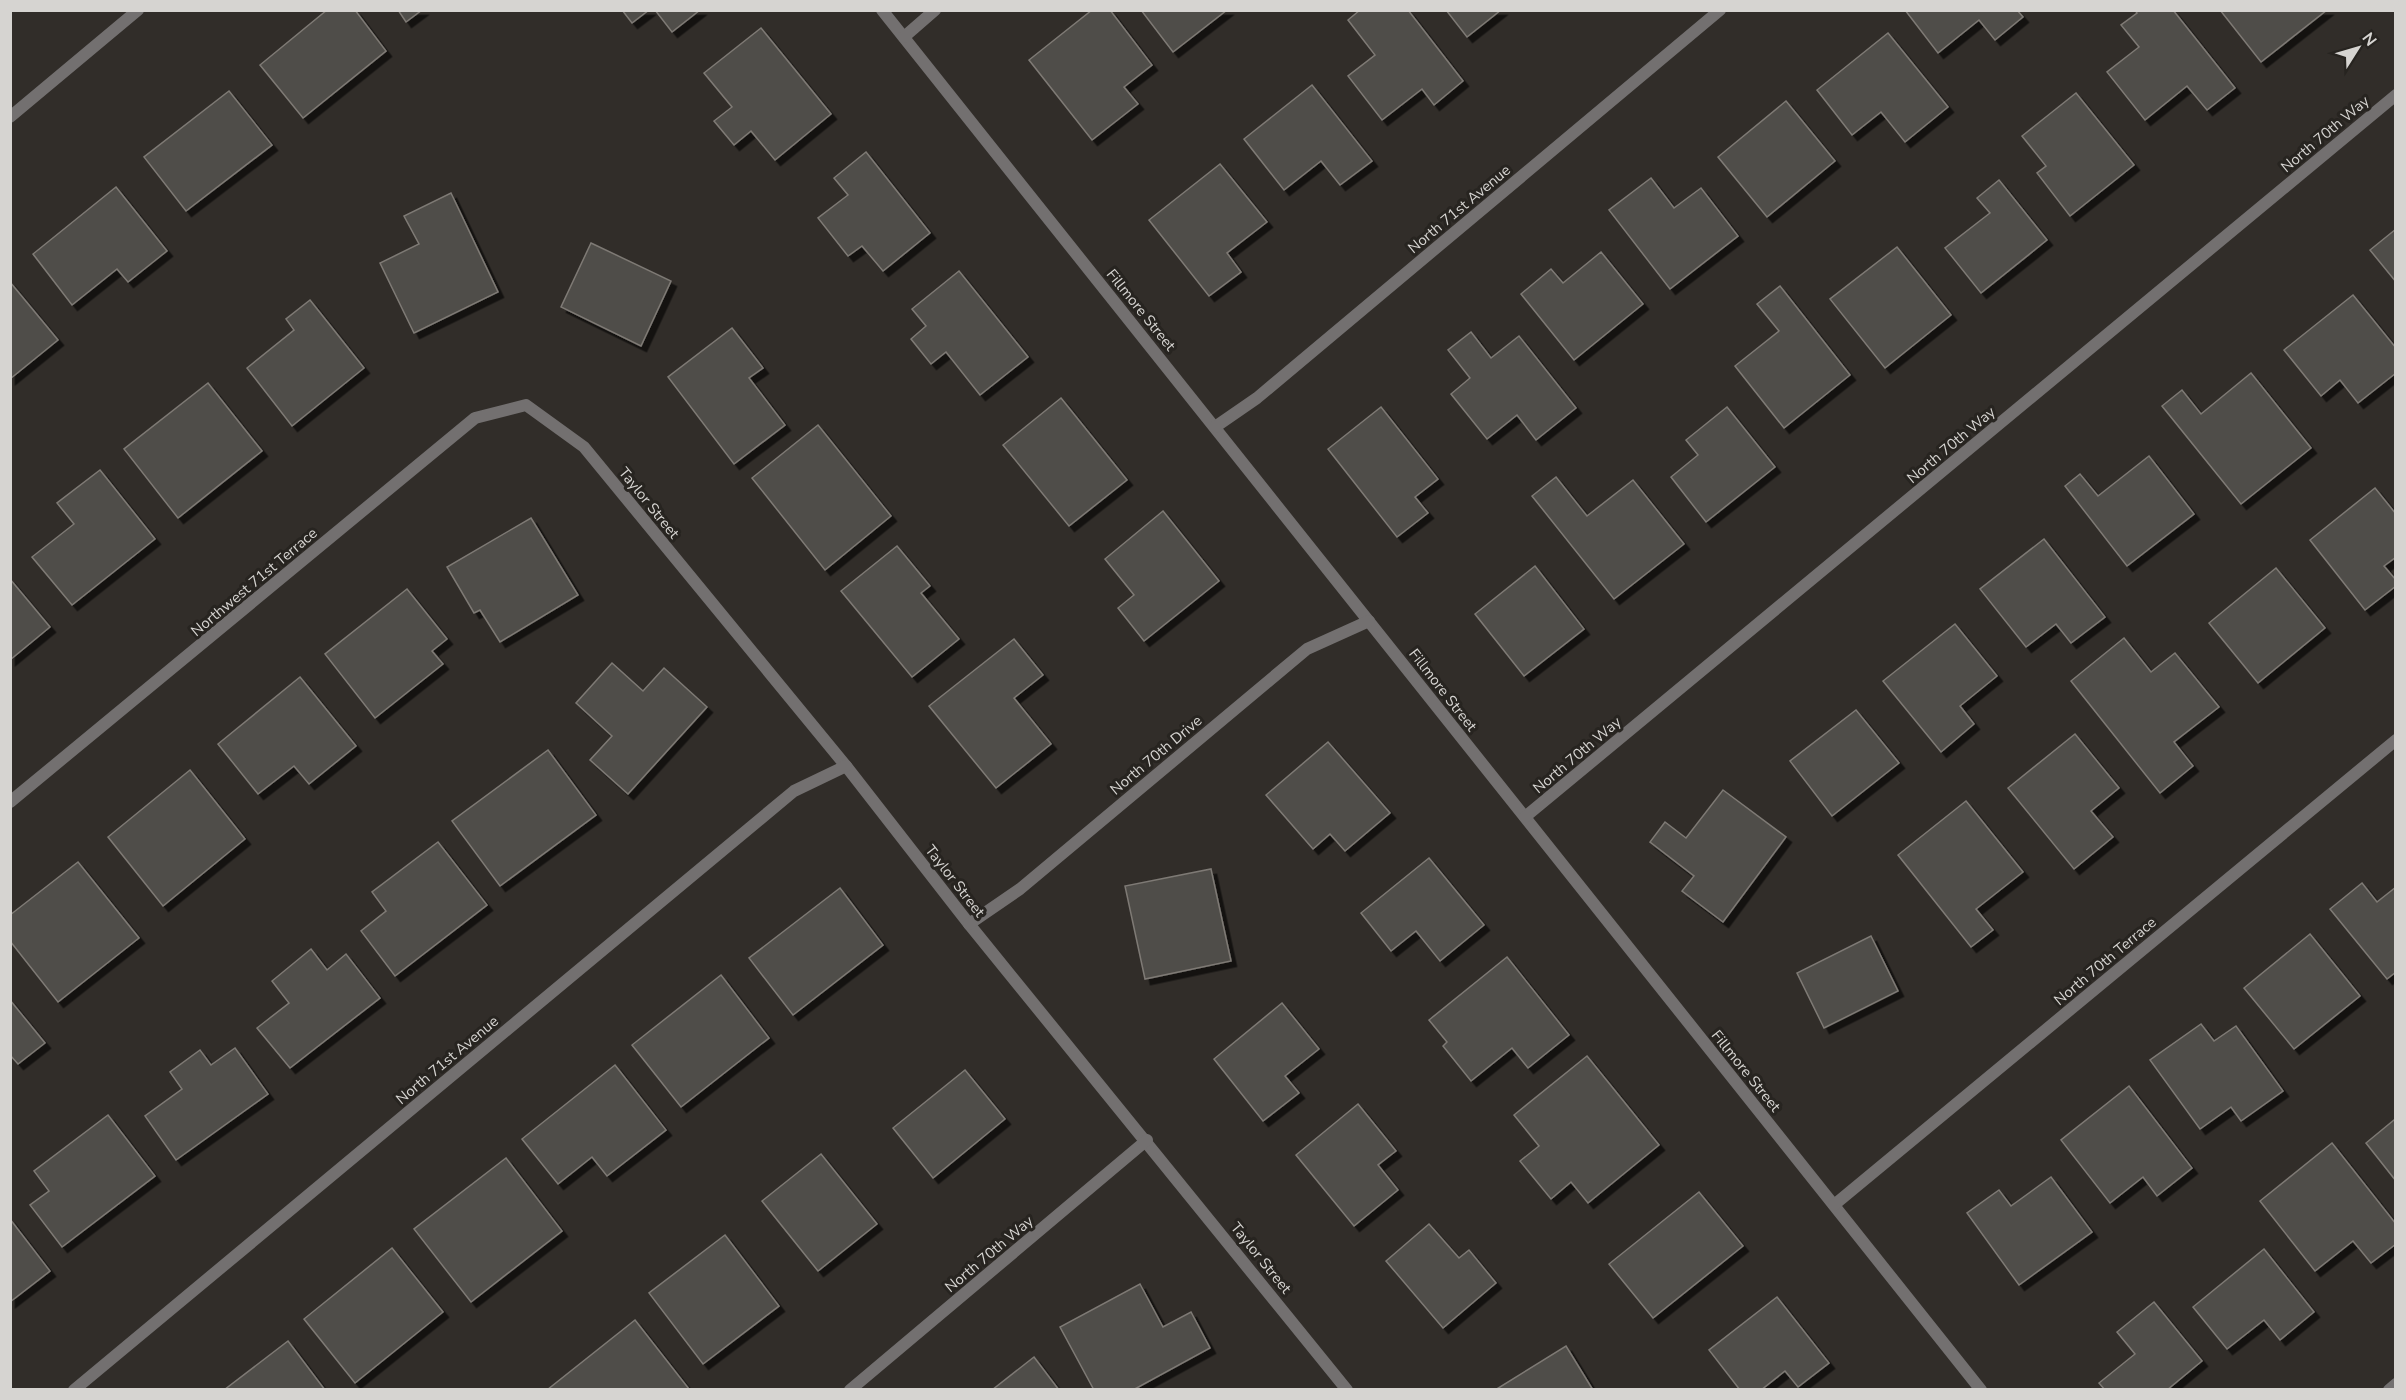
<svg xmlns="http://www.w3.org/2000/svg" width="2406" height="1400" font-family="'Nunito Sans',sans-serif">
<defs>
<filter id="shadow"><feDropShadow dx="5.5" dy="5.5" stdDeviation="0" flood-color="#0009"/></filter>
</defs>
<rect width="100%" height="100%" fill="#312d29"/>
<g fill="#504d48" stroke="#7e7a75" stroke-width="1.5" filter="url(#shadow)">
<path d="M 327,10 L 355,10 L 386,51 L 303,118 L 260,65 Z"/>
<path d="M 398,10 L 422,10 L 406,22 Z"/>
<path d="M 622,10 L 649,10 L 632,23 Z"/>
<path d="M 655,10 L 700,10 L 672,32 Z"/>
<path d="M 1092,10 L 1110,10 L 1152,65 L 1124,87 L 1138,104 L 1092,140 L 1029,60 Z"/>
<path d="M 1141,10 L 1227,10 L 1173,52 Z"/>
<path d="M 1360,10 L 1408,10 L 1463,81 L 1434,105 L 1422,89 L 1382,120 L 1348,76 L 1375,55 L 1348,20 Z"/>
<path d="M 1446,10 L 1501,10 L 1467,37 Z"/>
<path d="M 1905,10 L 2017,10 L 2023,17 L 1995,40 L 1979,20 L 1938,53 Z"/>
<path d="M 2135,10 L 2173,10 L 2235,88 L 2207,110 L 2187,86 L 2145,120 L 2107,72 L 2139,47 L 2121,25 L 2137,13 Z"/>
<path d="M 2220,10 L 2327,10 L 2261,62 Z"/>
<path d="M 761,28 L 831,114 L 775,160 L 751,131 L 734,145 L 714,121 L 732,107 L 704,73 Z"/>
<path d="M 1888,33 L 1948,107 L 1905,142 L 1881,112 L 1852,135 L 1817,90 Z"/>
<path d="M 1312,85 L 1372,161 L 1340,185 L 1321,161 L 1284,190 L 1244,139 Z"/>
<path d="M 229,91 L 272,145 L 186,211 L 144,157 Z"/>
<path d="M 2076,93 L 2134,165 L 2070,216 L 2037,173 L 2046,166 L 2022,136 Z"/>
<path d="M 1786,101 L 1835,161 L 1767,217 L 1718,157 Z"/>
<path d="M 866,152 L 930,233 L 883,271 L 862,246 L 848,256 L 818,218 L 848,195 L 834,178 Z"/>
<path d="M 1220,164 L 1267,222 L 1227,253 L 1241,272 L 1209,296 L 1149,220 Z"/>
<path d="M 1651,178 L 1674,208 L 1701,188 L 1738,236 L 1670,289 L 1609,210 Z"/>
<path d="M 1999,180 L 2047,240 L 1981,293 L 1945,248 L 1990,213 L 1977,198 Z"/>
<path d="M 116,187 L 167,251 L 128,282 L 117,269 L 72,305 L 33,254 Z"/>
<path d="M 451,193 L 498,292 L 414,333 L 380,263 L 419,244 L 404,216 Z"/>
<path d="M 2396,229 L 2396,282 L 2370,250 Z"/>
<path d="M 591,243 L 671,281 L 641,346 L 561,307 Z"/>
<path d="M 1897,247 L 1951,315 L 1885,368 L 1830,299 Z"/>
<path d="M 1601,252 L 1643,304 L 1574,360 L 1521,294 L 1551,269 L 1563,283 Z"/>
<path d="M 959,271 L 1028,357 L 980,395 L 946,352 L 931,364 L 911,339 L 926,326 L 912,309 Z"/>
<path d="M 10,282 L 58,340 L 10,379 Z"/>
<path d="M 1780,286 L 1850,375 L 1784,428 L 1735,366 L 1779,331 L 1757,304 Z"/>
<path d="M 2353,295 L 2396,348 L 2396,373 L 2358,403 L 2340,380 L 2321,396 L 2284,350 Z"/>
<path d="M 310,300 L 364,368 L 292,426 L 247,368 L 294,330 L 286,319 Z"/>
<path d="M 732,328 L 763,368 L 749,378 L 785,425 L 734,464 L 668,377 Z"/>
<path d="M 1471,332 L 1491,358 L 1519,336 L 1576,408 L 1536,440 L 1517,415 L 1487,439 L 1451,394 L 1470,378 L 1448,350 Z"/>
<path d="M 2251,373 L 2311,448 L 2241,504 L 2162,406 L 2182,390 L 2201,414 Z"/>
<path d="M 208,383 L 262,451 L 178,518 L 124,449 Z"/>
<path d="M 1061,398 L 1127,480 L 1069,526 L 1003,445 Z"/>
<path d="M 1381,407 L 1438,479 L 1415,497 L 1428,513 L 1397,537 L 1328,449 Z"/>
<path d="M 1727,407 L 1775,467 L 1706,522 L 1671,477 L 1698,455 L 1686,440 Z"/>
<path d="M 818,425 L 891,516 L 825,570 L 752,478 Z"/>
<path d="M 2149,456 L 2194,514 L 2127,566 L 2065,486 L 2080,474 L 2098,496 Z"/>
<path d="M 100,470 L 155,539 L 72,605 L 32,557 L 74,524 L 57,503 Z"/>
<path d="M 1556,477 L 1587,516 L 1633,480 L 1684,544 L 1614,599 L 1532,496 Z"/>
<path d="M 2375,488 L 2396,514 L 2396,557 L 2384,566 L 2396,580 L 2396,586 L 2365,610 L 2310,540 Z"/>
<path d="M 1163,511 L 1219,581 L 1144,641 L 1118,608 L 1134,595 L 1105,559 Z"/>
<path d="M 531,518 L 578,595 L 500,642 L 480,610 L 474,613 L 447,567 Z"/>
<path d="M 2044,539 L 2105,617 L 2071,643 L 2056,624 L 2026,647 L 1980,589 Z"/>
<path d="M 897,546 L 930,586 L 921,593 L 959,639 L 912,677 L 841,591 Z"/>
<path d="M 1535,566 L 1584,629 L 1524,676 L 1475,614 Z"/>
<path d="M 2276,568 L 2325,628 L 2258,683 L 2209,623 Z"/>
<path d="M 10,579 L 50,627 L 10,660 Z"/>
<path d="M 407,589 L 447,639 L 432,651 L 443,664 L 375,718 L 325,654 Z"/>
<path d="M 1955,624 L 1997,676 L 1960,706 L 1974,724 L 1941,752 L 1883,681 Z"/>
<path d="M 2124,638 L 2151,672 L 2175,653 L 2219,707 L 2174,742 L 2193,766 L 2160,793 L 2071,681 Z"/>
<path d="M 1014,639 L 1043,675 L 1014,698 L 1051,744 L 996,788 L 929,706 Z"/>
<path d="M 612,663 L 643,691 L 664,668 L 707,707 L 628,794 L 590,760 L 612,736 L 576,703 Z"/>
<path d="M 300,677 L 356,746 L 309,784 L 294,766 L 258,794 L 218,744 Z"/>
<path d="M 1856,710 L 1899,763 L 1832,816 L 1790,761 Z"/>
<path d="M 2075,734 L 2119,788 L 2091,811 L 2113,837 L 2074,869 L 2008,788 Z"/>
<path d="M 1328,742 L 1390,813 L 1345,851 L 1330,834 L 1313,849 L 1266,795 Z"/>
<path d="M 548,750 L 596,815 L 500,886 L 452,821 Z"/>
<path d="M 190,770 L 245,839 L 163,906 L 108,837 Z"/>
<path d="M 1723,790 L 1786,837 L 1723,922 L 1682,891 L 1694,876 L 1650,842 L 1665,822 L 1686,838 Z"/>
<path d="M 1966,801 L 2023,872 L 1976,909 L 1993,930 L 1971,947 L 1898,855 Z"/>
<path d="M 438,842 L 487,905 L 395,976 L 361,931 L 386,911 L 372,892 Z"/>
<path d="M 1429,858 L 1484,925 L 1440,961 L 1416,931 L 1391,951 L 1361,913 Z"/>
<path d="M 78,862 L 139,938 L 58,1002 L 10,941 L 10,915 Z"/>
<path d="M 1211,869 L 1231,961 L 1145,979 L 1125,886 Z"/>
<path d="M 2362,883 L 2377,902 L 2396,887 L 2396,972 L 2387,979 L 2330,909 Z"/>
<path d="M 840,888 L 883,945 L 793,1015 L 749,958 Z"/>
<path d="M 2310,934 L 2360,996 L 2294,1049 L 2244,988 Z"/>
<path d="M 1871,936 L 1898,991 L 1824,1028 L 1797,973 Z"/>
<path d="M 311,949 L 327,970 L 346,954 L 380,998 L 290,1068 L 257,1028 L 289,1003 L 272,981 Z"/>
<path d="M 1507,957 L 1569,1035 L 1528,1068 L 1512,1048 L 1471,1081 L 1443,1046 L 1447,1042 L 1429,1020 Z"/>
<path d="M 721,975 L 769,1038 L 681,1107 L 632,1045 Z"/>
<path d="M 10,1000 L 45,1043 L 18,1064 L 10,1055 Z"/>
<path d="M 1282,1003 L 1319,1049 L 1285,1076 L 1299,1093 L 1263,1121 L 1214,1059 Z"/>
<path d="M 2201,1024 L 2214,1041 L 2236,1026 L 2283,1091 L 2241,1121 L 2231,1107 L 2200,1129 L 2150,1060 Z"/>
<path d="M 235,1048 L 268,1094 L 176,1160 L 145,1116 L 182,1089 L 170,1072 L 200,1050 L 211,1065 Z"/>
<path d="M 1587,1056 L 1659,1145 L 1588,1203 L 1571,1182 L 1551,1199 L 1520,1161 L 1539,1146 L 1514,1115 Z"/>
<path d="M 615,1065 L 666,1130 L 607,1176 L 592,1157 L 558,1184 L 522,1139 Z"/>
<path d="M 965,1070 L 1005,1119 L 933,1178 L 893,1128 Z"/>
<path d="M 2129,1086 L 2192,1168 L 2157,1196 L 2143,1177 L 2110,1203 L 2061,1140 Z"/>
<path d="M 1358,1104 L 1396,1151 L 1378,1165 L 1398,1190 L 1354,1226 L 1296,1155 Z"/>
<path d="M 108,1115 L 155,1176 L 62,1247 L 30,1205 L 49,1191 L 34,1171 Z"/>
<path d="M 2394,1120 L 2396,1122 L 2396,1181 L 2366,1143 Z"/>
<path d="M 2332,1143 L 2396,1224 L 2396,1244 L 2371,1263 L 2353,1241 L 2315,1271 L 2260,1201 Z"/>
<path d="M 821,1154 L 877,1224 L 818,1271 L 762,1201 Z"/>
<path d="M 506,1158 L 562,1231 L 471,1302 L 414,1229 Z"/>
<path d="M 2051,1177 L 2092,1232 L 2019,1285 L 1967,1213 L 1999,1190 L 2011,1206 Z"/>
<path d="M 1699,1192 L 1743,1246 L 1653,1318 L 1609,1264 Z"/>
<path d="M 10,1219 L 50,1271 L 10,1302 Z"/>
<path d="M 1429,1224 L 1459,1258 L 1469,1250 L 1496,1283 L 1443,1328 L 1386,1261 Z"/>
<path d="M 725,1235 L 779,1306 L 703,1364 L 649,1293 Z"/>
<path d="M 392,1248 L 443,1312 L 355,1383 L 304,1319 Z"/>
<path d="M 2264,1249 L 2314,1312 L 2280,1340 L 2264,1320 L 2227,1349 L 2193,1307 Z"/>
<path d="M 1140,1284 L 1163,1327 L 1191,1312 L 1210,1348 L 1133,1390 L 1094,1390 L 1060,1327 Z"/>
<path d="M 1777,1297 L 1829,1363 L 1798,1387 L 1785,1371 L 1761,1390 L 1740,1390 L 1709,1350 Z"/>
<path d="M 2154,1302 L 2202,1361 L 2167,1390 L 2105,1390 L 2099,1383 L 2135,1354 L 2117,1332 Z"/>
<path d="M 635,1320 L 689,1389 L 547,1390 Z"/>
<path d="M 288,1341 L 325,1390 L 224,1390 Z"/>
<path d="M 1566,1346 L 1593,1390 L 1495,1390 Z"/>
<path d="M 1034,1357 L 1059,1390 L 992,1390 Z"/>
</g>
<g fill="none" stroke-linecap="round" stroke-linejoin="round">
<g stroke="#737070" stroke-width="12">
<path d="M 882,10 L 1981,1390"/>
<path d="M 904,37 L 935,10"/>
<path d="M 1215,427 L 1257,398 L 1720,10"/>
<path d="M 10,802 L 475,418 L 526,405 L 584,447 L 846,766 L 969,924 L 1347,1390"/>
<path d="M 1525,817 L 2396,95"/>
<path d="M 969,924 L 1020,889 L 1307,649 L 1369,621"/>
<path d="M 1834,1205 L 2396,740"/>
<path d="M 74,1390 L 794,791 L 846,766"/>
<path d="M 850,1390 L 1147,1140"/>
<path d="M 2389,1390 L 2396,1384"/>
</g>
<path stroke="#737070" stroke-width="12" d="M 10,117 L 138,10"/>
</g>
<g text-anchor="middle" stroke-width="6" stroke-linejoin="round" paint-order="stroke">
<g font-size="15" fill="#d6d4d1" stroke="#272420">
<text transform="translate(2325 134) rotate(-40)" y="5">North 70th Way</text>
<text transform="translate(1459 209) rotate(-40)" y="5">North 71st Avenue</text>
<text transform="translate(1141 310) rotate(51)" y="5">Fillmore Street</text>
<text transform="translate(1951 445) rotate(-40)" y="5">North 70th Way</text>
<text transform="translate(649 503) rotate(51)" y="5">Taylor Street</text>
<text transform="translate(254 582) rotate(-40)" y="5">Northwest 71st Terrace</text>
<text transform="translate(1443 690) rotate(52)" y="5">Fillmore Street</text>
<text transform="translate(1156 755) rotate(-40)" y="5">North 70th Drive</text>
<text transform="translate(1577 755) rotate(-40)" y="5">North 70th Way</text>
<text transform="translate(955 881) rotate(52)" y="5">Taylor Street</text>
<text transform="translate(2105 961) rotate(-40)" y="5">North 70th Terrace</text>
<text transform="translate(447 1060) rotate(-40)" y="5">North 71st Avenue</text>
<text transform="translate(1746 1071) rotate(51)" y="5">Fillmore Street</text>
<text transform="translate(989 1254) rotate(-40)" y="5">North 70th Way</text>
<text transform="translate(1261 1258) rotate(51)" y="5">Taylor Street</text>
</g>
</g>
<rect width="2406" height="1400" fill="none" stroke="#d6d4d1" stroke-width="24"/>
<g transform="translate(2358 48) rotate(53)" stroke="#272420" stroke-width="4.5" paint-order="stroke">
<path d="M0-4.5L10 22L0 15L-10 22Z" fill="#d6d4d1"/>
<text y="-9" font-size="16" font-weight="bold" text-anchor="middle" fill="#d6d4d1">N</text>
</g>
</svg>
